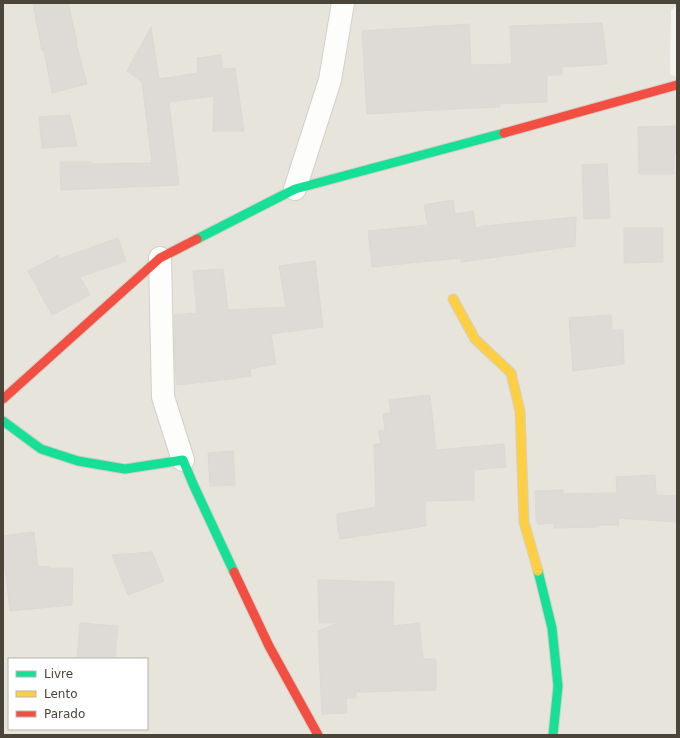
<svg xmlns="http://www.w3.org/2000/svg" width="680" height="738" font-family="'DejaVu Sans',sans-serif">
<rect width="100%" height="100%" fill="#f4f2ee"/>
<path fill="#e7e4dc" fill-rule="evenodd" d="M 3,3 L 677,3 L 677,6 L 671,10 L 670,74 L 677,77 L 677,735 L 3,735 ZM 9,659 L 147,659 L 147,729 L 9,729 Z"/>
<g fill="#dedbd6" stroke="#dcd9d4">
<path d="M 33,3 L 68,3 L 77,42 L 76,43 L 87,84 L 52,93 L 44,50 L 42,51 Z"/>
<path d="M 602,23 L 607,64 L 562,67 L 562,75 L 547,75 L 547,102 L 500,104 L 500,107 L 454,109 L 367,114 L 362,31 L 469,24 L 471,65 L 512,64 L 510,26 Z"/>
<path d="M 151,27 L 159,79 L 198,73 L 197,58 L 221,55 L 223,69 L 235,68 L 244,131 L 213,131 L 214,96 L 169,102 L 179,185 L 61,190 L 60,162 L 91,162 L 91,164 L 152,163 L 142,82 L 127,71 Z"/>
<path d="M 70,115 L 77,146 L 42,148 L 39,117 Z"/>
<path d="M 677,126 L 677,153 L 674,153 L 674,174 L 639,174 L 638,127 Z"/>
<path d="M 607,164 L 610,218 L 584,219 L 582,165 Z"/>
<path d="M 453,200 L 455,214 L 473,211 L 476,228 L 483,226 L 576,217 L 575,246 L 462,262 L 460,258 L 372,267 L 368,231 L 428,225 L 424,205 Z"/>
<path d="M 624,228 L 663,228 L 663,262 L 624,263 Z"/>
<path d="M 118,238 L 126,261 L 80,277 L 90,295 L 52,315 L 28,271 L 59,255 L 59,259 Z"/>
<path d="M 315,261 L 323,327 L 271,334 L 276,364 L 250,369 L 251,376 L 223,380 L 177,385 L 175,366 L 174,315 L 197,313 L 193,271 L 223,269 L 228,310 L 286,307 L 279,266 Z"/>
<path d="M 611,315 L 612,330 L 623,330 L 624,364 L 573,371 L 569,318 Z"/>
<path d="M 430,395 L 436,450 L 504,444 L 506,467 L 474,470 L 474,500 L 425,501 L 426,526 L 340,539 L 337,523 L 337,514 L 376,507 L 374,445 L 381,443 L 378,431 L 385,430 L 383,414 L 391,413 L 389,400 Z"/>
<path d="M 233,451 L 235,485 L 210,486 L 208,453 Z"/>
<path d="M 655,475 L 656,495 L 677,496 L 677,522 L 618,518 L 619,525 L 599,525 L 599,527 L 554,528 L 554,523 L 538,524 L 536,520 L 535,491 L 563,490 L 563,494 L 617,493 L 616,477 Z"/>
<path d="M 34,532 L 38,567 L 49,566 L 49,568 L 73,568 L 72,605 L 10,611 L 3,551 L 3,536 Z"/>
<path d="M 152,552 L 164,581 L 128,595 L 112,555 Z"/>
<path d="M 318,580 L 394,582 L 393,626 L 419,623 L 423,659 L 436,659 L 436,690 L 356,692 L 356,698 L 346,698 L 347,713 L 322,714 L 318,631 L 339,623 L 319,623 Z"/>
<path d="M 80,623 L 118,626 L 115,659 L 77,659 Z"/>
</g>
<g fill="none" stroke-linecap="round" stroke-linejoin="round">
<defs>
<g id="street">
<path d="M 295,189 L 330,80 L 343,3"/>
<path d="M 160,258 L 163,397 L 183,460"/>
</g>
<g id="fast">
<path d="M 197,239 L 295,189 L 504,133"/>
<path d="M 3,421 L 41,449 L 78,461 L 125,469 L 183,460 L 193,484 L 234,572"/>
<path d="M 538,571 L 552,628 L 558,686 L 553,735"/>
</g>
<path id="slow" d="M 453,299 L 475,339 L 511,373 L 520,411 L 524,522 L 538,571"/>
<g id="jam">
<path d="M 504,133 L 677,85"/>
<path d="M 3,399 L 160,258 L 197,239"/>
<path d="M 234,572 L 269,646 L 318,735"/>
</g>
</defs>
<use href="#street" stroke="#d2d0cb" stroke-width="24"/>
<use href="#fast" stroke="#d3cfc5" stroke-width="11"/>
<use href="#slow" stroke="#d3cfc5" stroke-width="11"/>
<use href="#jam" stroke="#d3cfc5" stroke-width="11"/>
<use href="#street" stroke="#fdfdfc" stroke-width="22"/>
<use href="#fast" stroke="#16e098" stroke-width="9"/>
<use href="#slow" stroke="#ffcf43" stroke-width="9"/>
<use href="#jam" stroke="#f24e42" stroke-width="9"/>
</g>
<rect width="680" height="738" fill="none" stroke="#4b4439" stroke-width="8"/>
<rect x="8" y="658" width="140" height="72" fill="#ffffff" stroke="#b7b4b0"/>
<rect x="16" y="671" width="20" height="6" fill="#16e098" stroke="#b7b4b0"/>
<text x="44" y="678" font-size="12" fill="#4b4439">Livre</text>
<rect x="16" y="691" width="20" height="6" fill="#ffcf43" stroke="#b7b4b0"/>
<text x="44" y="698" font-size="12" fill="#4b4439">Lento</text>
<rect x="16" y="711" width="20" height="6" fill="#f24e42" stroke="#b7b4b0"/>
<text x="44" y="718" font-size="12" fill="#4b4439">Parado</text>
</svg>
